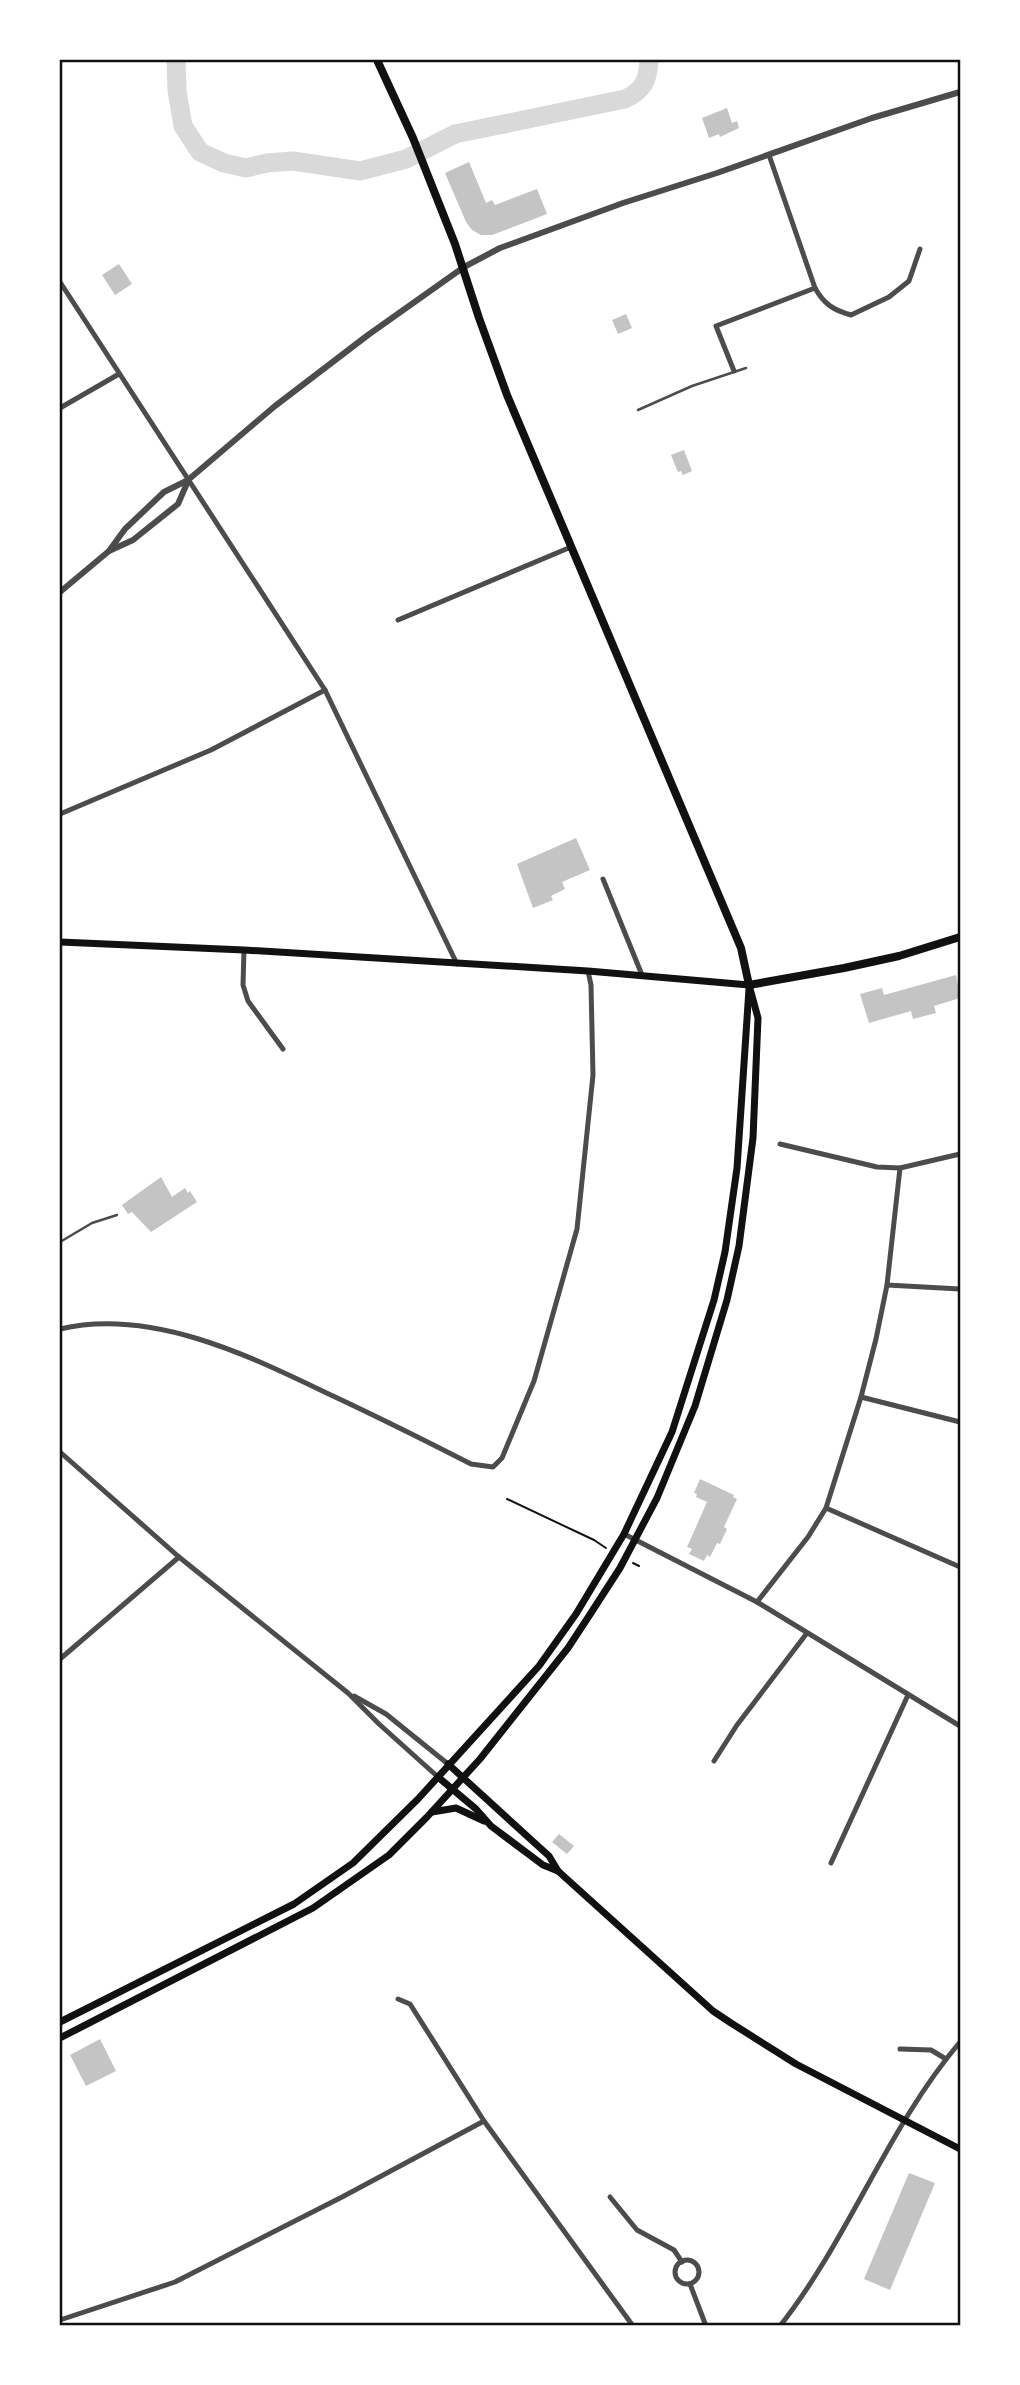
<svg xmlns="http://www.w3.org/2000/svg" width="1020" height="2385" font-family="'Golos Text',sans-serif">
<rect width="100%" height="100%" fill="#fff"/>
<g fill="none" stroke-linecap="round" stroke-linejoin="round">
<path stroke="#d9d9d9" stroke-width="19" d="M 176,60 L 177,91 L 183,126 L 200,152 L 224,163 L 246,168 L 267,163 L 293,161 L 360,171 L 406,159 L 455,134 L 625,99 C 644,90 648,80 649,60"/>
</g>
<g fill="#c4c4c4">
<path d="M 727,108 L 732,123 L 737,121 L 739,128 L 720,137 L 719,134 L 709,138 L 702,118 Z"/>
<path d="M 469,162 L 486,203 L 492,200 L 495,205 L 537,189 L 547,214 L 492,235 L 481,235 L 472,230 L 466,222 L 445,173 Z"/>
<path d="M 119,264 L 132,284 L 115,295 L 102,275 Z"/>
<path d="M 626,314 L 632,328 L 618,334 L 612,320 Z"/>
<path d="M 684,450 L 692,471 L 683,475 L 681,471 L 678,472 L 671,455 Z"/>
<path d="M 576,838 L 590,870 L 562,882 L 565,889 L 551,896 L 553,900 L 533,908 L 517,864 Z"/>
<path d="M 956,975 L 960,998 L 934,1006 L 936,1013 L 913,1019 L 911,1011 L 869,1023 L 860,994 L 882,988 L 884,995 Z"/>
<path d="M 161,1177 L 172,1197 L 185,1188 L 188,1193 L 190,1191 L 197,1202 L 151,1232 L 132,1212 L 128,1214 L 122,1205 Z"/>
<path d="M 700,1479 L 734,1495 L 733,1497 L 737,1499 L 724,1527 L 727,1529 L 720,1544 L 717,1543 L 710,1557 L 707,1555 L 704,1561 L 689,1554 L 692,1549 L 687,1547 L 707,1502 L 696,1497 L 697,1494 L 694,1493 Z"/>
<path d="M 559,1834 L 574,1846 L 567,1854 L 552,1842 Z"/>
<path d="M 100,2039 L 116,2071 L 86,2086 L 70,2055 Z"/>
<path d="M 909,2173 L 935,2183 L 890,2290 L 864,2279 Z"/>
</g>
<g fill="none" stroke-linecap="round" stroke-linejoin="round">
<g stroke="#111" stroke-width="2">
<path d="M 507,1499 L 594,1540 L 606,1548"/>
<path d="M 633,1563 L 639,1566"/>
</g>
<g stroke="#4c4c4c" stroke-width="2.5">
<path d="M 638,410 L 692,386 L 746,368"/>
<path d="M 60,1242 L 92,1223 L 117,1215"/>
</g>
<g stroke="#4c4c4c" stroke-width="5">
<path d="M 769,155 L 815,288 C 824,304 833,310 851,315 L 889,297 L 909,281 L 920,249"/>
<path d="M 60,282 L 325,690 L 457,964"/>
<path d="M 734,371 L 716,326 L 815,288"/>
<path d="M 60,408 L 119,374"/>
<path d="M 398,620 L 571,547"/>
<path d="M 60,814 L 211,750 L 325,690"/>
<path d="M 603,879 L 642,975"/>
<path d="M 244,950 L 243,985 L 248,1001 L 283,1049"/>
<path d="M 780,1144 L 877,1167 L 900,1168 L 960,1154"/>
<path d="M 887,1285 L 960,1289"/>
<path d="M 60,1329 C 152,1307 252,1357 333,1396 C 380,1418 426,1441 471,1464 L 493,1467 L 502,1458 L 534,1381 L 577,1229 L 593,1075 L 591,985 L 588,971"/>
<path d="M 861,1397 L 960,1422"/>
<path d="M 60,1452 L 179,1557 L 348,1693 L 379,1724 L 438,1777"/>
<path d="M 826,1508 L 960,1567"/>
<path d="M 624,1534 L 757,1602 L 960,1726"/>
<path d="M 757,1602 L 808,1537 L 826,1508 L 861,1397 L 876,1339 L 887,1285 L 900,1168"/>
<path d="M 60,1659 L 179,1557"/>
<path d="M 354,1696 L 386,1714 L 448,1764"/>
<path d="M 714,1761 L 737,1725 L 807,1633"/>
<path d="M 831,1863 L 908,1695"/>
<path d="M 398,1999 L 410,2004 L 484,2121 L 633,2326"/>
<path d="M 900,2049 L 931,2050 L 946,2059"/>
<path d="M 610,2197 L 637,2230 L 674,2250 L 682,2262"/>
<circle cx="687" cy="2272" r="12"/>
<path d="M 690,2284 L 706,2326"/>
<path d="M 60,2320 L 175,2282 L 344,2196 L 484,2121"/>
<path d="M 780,2326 C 850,2237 887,2128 960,2042"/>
</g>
<g stroke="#4c4c4c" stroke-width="6">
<path d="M 109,551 L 125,529 L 164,492 L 188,480 L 275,406 L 368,335 L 464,267 L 500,248 L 623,203 L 717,173 L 872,118 L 960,92"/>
<path d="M 60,592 L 109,551 L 133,540 L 178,504 L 188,481"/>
</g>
<g stroke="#111" stroke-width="7">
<path d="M 60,942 L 244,950 L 588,971 L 749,985"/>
<path d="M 448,1764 L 549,1856 L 558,1871 L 713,2011 L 731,2023 L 796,2064 L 960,2149"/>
<path d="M 438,1777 L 476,1809 L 491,1826 L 543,1865 L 558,1871"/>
<path d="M 432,1812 L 456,1808 L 484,1821"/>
<path d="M 60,2022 L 294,1904 L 353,1863 L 418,1799 L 539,1666 L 576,1614 L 624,1534 L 672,1432 L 714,1300 L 725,1252 L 737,1168 L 749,989"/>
<path d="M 60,2038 L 313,1908 L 389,1855 L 427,1817 L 480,1759 L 568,1648 L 589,1616 L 620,1568 L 657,1498 L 695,1406 L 727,1300 L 739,1246 L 753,1138 L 758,1018 L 749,985"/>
</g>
<path stroke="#111" stroke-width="8" d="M 377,60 L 413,138 L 455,244 L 479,318 L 507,395 L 741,948 L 749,985 L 844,968 L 899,956 L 960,937"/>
</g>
<rect width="1020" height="2385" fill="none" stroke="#ffffff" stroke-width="122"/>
<rect x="61" y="61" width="898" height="2263" fill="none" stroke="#111" stroke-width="2.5"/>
</svg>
